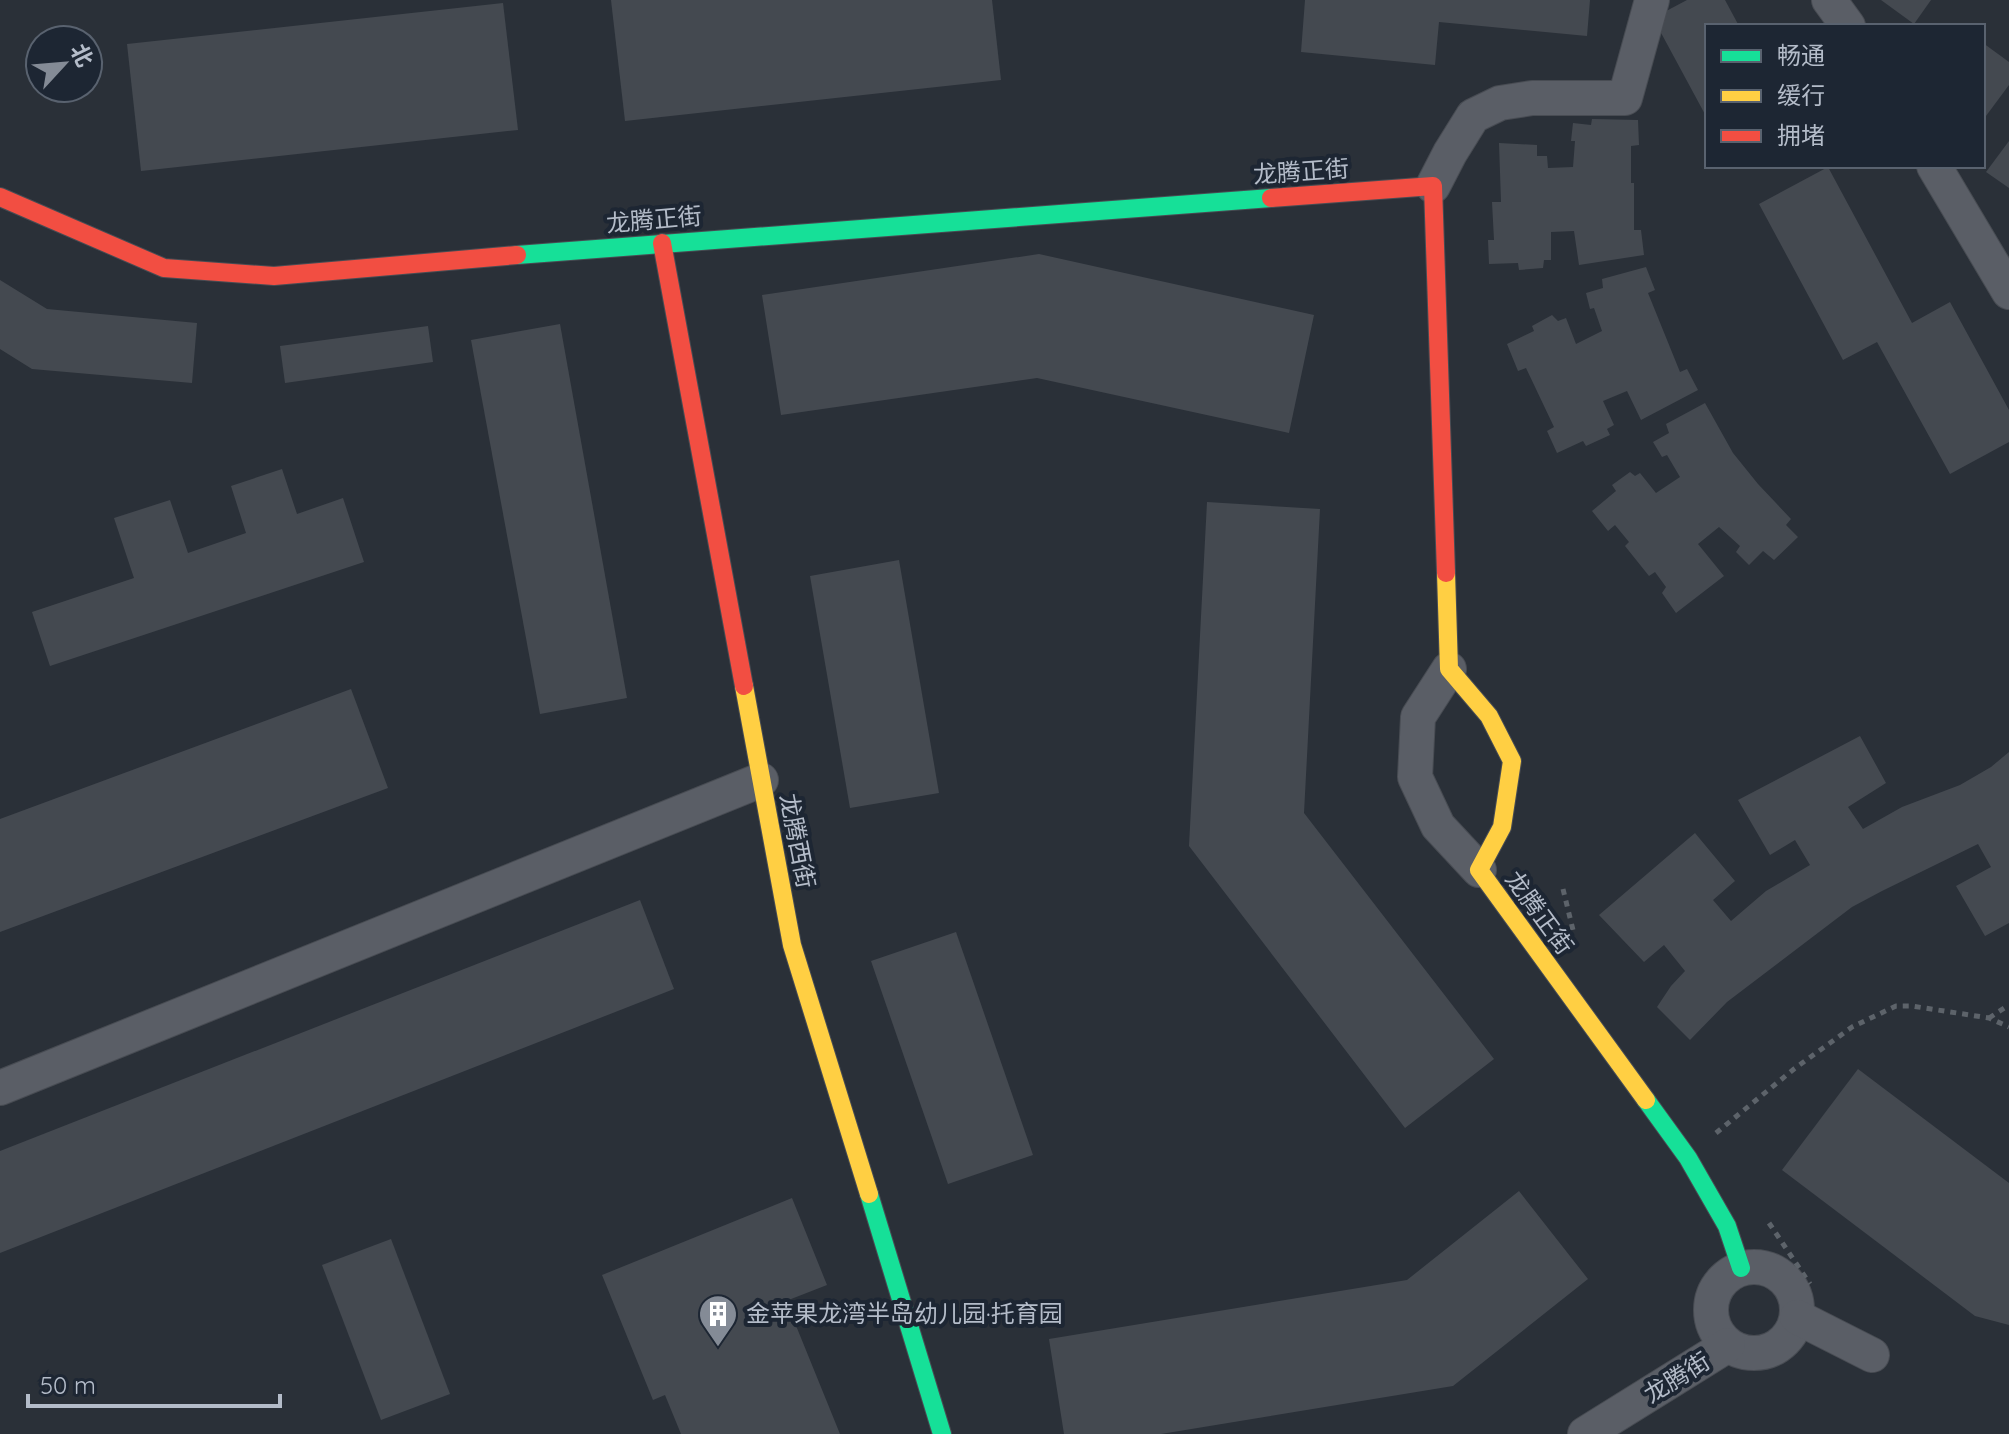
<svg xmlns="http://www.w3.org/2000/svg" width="2009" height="1434" font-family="Quicksand,'Noto Sans SC',sans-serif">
<rect width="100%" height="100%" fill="#2a3038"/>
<g fill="#444950">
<path d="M 611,0 L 992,0 L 1001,80 L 625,121 Z"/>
<path d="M 1305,0 L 1590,0 L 1587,36 L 1439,22 L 1435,65 L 1301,52 Z"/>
<path d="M 1687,0 L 1725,0 L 1739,26 L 1707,26 L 1707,118 L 1653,18 Z"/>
<path d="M 1881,0 L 1931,0 L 1914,24 Z"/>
<path d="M 503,3 L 518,130 L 141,171 L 127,44 Z"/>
<path d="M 1983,43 L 2009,62 L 2009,85 L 1983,120 Z"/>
<path d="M 1592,119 L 1638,120 L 1639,145 L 1631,146 L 1631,183 L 1634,183 L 1634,230 L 1641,230 L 1644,255 L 1579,265 L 1574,231 L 1551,232 L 1551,260 L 1544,260 L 1543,268 L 1519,270 L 1518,263 L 1489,264 L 1488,240 L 1494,240 L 1492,202 L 1501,202 L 1499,143 L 1537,145 L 1537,156 L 1547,156 L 1548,168 L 1573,167 L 1575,141 L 1571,141 L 1573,123 L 1591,125 Z"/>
<path d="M 2009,141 L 2009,188 L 1986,172 Z"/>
<path d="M 1828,167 L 1912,323 L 1950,302 L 2009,410 L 2009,442 L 1950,474 L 1877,342 L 1843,360 L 1759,204 Z"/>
<path d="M 1039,254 L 1314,315 L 1289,433 L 1037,378 L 781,415 L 762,295 Z"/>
<path d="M 1646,267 L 1655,290 L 1648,293 L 1680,372 L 1687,369 L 1698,390 L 1641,420 L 1627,391 L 1603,401 L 1614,425 L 1607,429 L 1610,435 L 1586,446 L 1583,441 L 1557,453 L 1547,431 L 1554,427 L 1526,368 L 1518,371 L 1507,344 L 1534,331 L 1532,326 L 1552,315 L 1558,321 L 1566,318 L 1576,344 L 1602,331 L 1594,308 L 1590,309 L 1586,293 L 1603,288 L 1602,279 Z"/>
<path d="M 0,280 L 47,309 L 197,323 L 192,383 L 32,369 L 0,349 Z"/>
<path d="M 560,324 L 627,698 L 540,714 L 471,340 Z"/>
<path d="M 428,326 L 433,362 L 285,383 L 280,346 Z"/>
<path d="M 1705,403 L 1733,453 L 1758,484 L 1791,519 L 1786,525 L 1798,537 L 1774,560 L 1763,551 L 1749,565 L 1736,552 L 1740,546 L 1719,527 L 1698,544 L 1724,576 L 1676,613 L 1662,593 L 1666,587 L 1655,572 L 1649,576 L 1625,546 L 1629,542 L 1615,525 L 1608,531 L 1592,511 L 1616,491 L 1612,485 L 1630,472 L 1635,476 L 1640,473 L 1656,493 L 1680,477 L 1667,455 L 1662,457 L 1653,442 L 1669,433 L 1666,424 Z"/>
<path d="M 282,469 L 297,514 L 343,498 L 364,562 L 50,666 L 32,612 L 134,578 L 114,518 L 170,500 L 188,553 L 246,533 L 231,486 Z"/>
<path d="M 1207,502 L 1320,509 L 1304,813 L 1494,1059 L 1405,1128 L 1189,846 Z"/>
<path d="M 899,560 L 939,793 L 850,808 L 810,576 Z"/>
<path d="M 351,689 L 388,788 L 0,932 L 0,819 Z"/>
<path d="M 1860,736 L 1886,783 L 1848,807 L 1863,829 L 1902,807 L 1960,785 L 1991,767 L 2009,752 L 2009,923 L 1985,936 L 1956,886 L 1991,867 L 1978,844 L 1882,891 L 1852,907 L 1727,1002 L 1690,1040 L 1657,1007 L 1671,986 L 1685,971 L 1664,945 L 1644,962 L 1599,915 L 1695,833 L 1735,881 L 1713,900 L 1731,921 L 1766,891 L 1810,865 L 1795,840 L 1770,855 L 1738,800 Z"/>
<path d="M 640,900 L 674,989 L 0,1253 L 0,1151 Z"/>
<path d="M 956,932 L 1033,1155 L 948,1184 L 871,961 Z"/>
<path d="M 1858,1069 L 2009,1183 L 2009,1325 L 1975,1316 L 1782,1170 Z"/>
<path d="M 1519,1191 L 1588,1279 L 1453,1386 L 1161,1434 L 1064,1434 L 1049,1339 L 1407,1280 Z"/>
<path d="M 792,1198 L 827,1285 L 786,1301 L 840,1434 L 681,1434 L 665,1395 L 653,1400 L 602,1275 Z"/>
<path d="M 391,1239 L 450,1394 L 381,1420 L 322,1265 Z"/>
</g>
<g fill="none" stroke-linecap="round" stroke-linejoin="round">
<defs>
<g id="street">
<path d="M 1829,0 L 1848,26"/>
<path d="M 1934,166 L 2009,292"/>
<path d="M 1433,186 L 1450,153 L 1473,116 L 1500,103 L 1532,98 L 1625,98 L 1652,0"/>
<path d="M 1449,669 L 1418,717 L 1415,777 L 1438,826 L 1479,870"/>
<path d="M 0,1088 L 761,780"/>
<circle cx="1754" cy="1310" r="43"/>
<path d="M 1797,1317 L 1872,1355"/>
<path d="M 1585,1434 L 1728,1345"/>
</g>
<g id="fast">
<path d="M 517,255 L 1271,198"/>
<path d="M 1646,1100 L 1688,1158 L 1727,1226 L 1741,1268"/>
<path d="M 869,1194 L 942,1434"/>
</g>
<g id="slow">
<path d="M 1446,573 L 1449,669 L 1489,716 L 1512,761 L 1502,827 L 1479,870 L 1646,1100"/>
<path d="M 744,686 L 792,945 L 869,1194"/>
</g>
<g id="jam">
<path d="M 0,197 L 164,268 L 274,276 L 517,255"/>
<path d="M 1271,198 L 1433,186 L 1446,573"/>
<path d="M 662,243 L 744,686"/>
</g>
</defs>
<use href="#street" stroke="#484c53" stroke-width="36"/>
<use href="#fast" stroke="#484c53" stroke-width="20"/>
<use href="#slow" stroke="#484c53" stroke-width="20"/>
<use href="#jam" stroke="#484c53" stroke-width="20"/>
<g stroke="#5d636a" stroke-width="5" stroke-dasharray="6 6" stroke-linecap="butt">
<path d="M 1563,889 L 1573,930"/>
<path d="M 1989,1018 L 2009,1005"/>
<path d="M 1716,1133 L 1794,1069 L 1852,1027 L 1896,1006 L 1912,1006 L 1989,1018 L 2009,1027"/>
<path d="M 1769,1223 L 1810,1284"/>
</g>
<use href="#street" stroke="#5a5e66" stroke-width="34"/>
<use href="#fast" stroke="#16e098" stroke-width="18"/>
<use href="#slow" stroke="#ffcf43" stroke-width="18"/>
<use href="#jam" stroke="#f24e42" stroke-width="18"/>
</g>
<defs>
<symbol id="building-pin" viewBox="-11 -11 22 30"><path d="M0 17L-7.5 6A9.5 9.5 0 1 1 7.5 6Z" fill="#848b96" stroke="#1d2633"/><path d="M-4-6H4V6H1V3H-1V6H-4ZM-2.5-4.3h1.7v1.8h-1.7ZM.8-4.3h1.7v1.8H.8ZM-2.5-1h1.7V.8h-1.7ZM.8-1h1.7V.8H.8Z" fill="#fff"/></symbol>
</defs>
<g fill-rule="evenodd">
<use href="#building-pin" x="696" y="1292" width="44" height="60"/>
</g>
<g text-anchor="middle" stroke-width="8" stroke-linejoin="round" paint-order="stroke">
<g font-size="24" fill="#b4bcc9" stroke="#1d2633">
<text transform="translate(1301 172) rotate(-4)" y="8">龙腾正街</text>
<text transform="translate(654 220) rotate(-5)" y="8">龙腾正街</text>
<text transform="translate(797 841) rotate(79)" y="8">龙腾西街</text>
<text transform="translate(1539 913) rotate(54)" y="8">龙腾正街</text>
<text transform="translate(1677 1378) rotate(-32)" y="8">龙腾街</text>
</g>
<g font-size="24" fill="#b4bcc9" stroke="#1d2633" text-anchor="start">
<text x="746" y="1322">金苹果龙湾半岛幼儿园·托育园</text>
</g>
</g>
<rect x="1705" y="24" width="280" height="144" fill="#1d2633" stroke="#59626f" stroke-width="2"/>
<rect x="1721" y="50" width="40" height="12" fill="#16e098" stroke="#59626f" stroke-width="2"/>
<text x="1777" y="64" font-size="24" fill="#b4bcc9">畅通</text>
<rect x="1721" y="90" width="40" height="12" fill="#ffcf43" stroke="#59626f" stroke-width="2"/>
<text x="1777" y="104" font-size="24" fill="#b4bcc9">缓行</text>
<rect x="1721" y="130" width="40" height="12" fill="#f24e42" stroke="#59626f" stroke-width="2"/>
<text x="1777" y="144" font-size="24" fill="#b4bcc9">拥堵</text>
<g transform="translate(64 64) rotate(64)"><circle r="38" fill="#1d2633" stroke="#59626f" stroke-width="2"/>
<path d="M0-6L14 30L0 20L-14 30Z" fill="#848b96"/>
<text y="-12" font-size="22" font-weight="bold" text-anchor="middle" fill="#b4bcc9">北</text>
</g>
<path d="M28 1394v12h252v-12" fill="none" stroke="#b4bcc9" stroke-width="4"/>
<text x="40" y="1394" font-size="24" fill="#b4bcc9" stroke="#1d2633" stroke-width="6" paint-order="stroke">50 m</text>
</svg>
